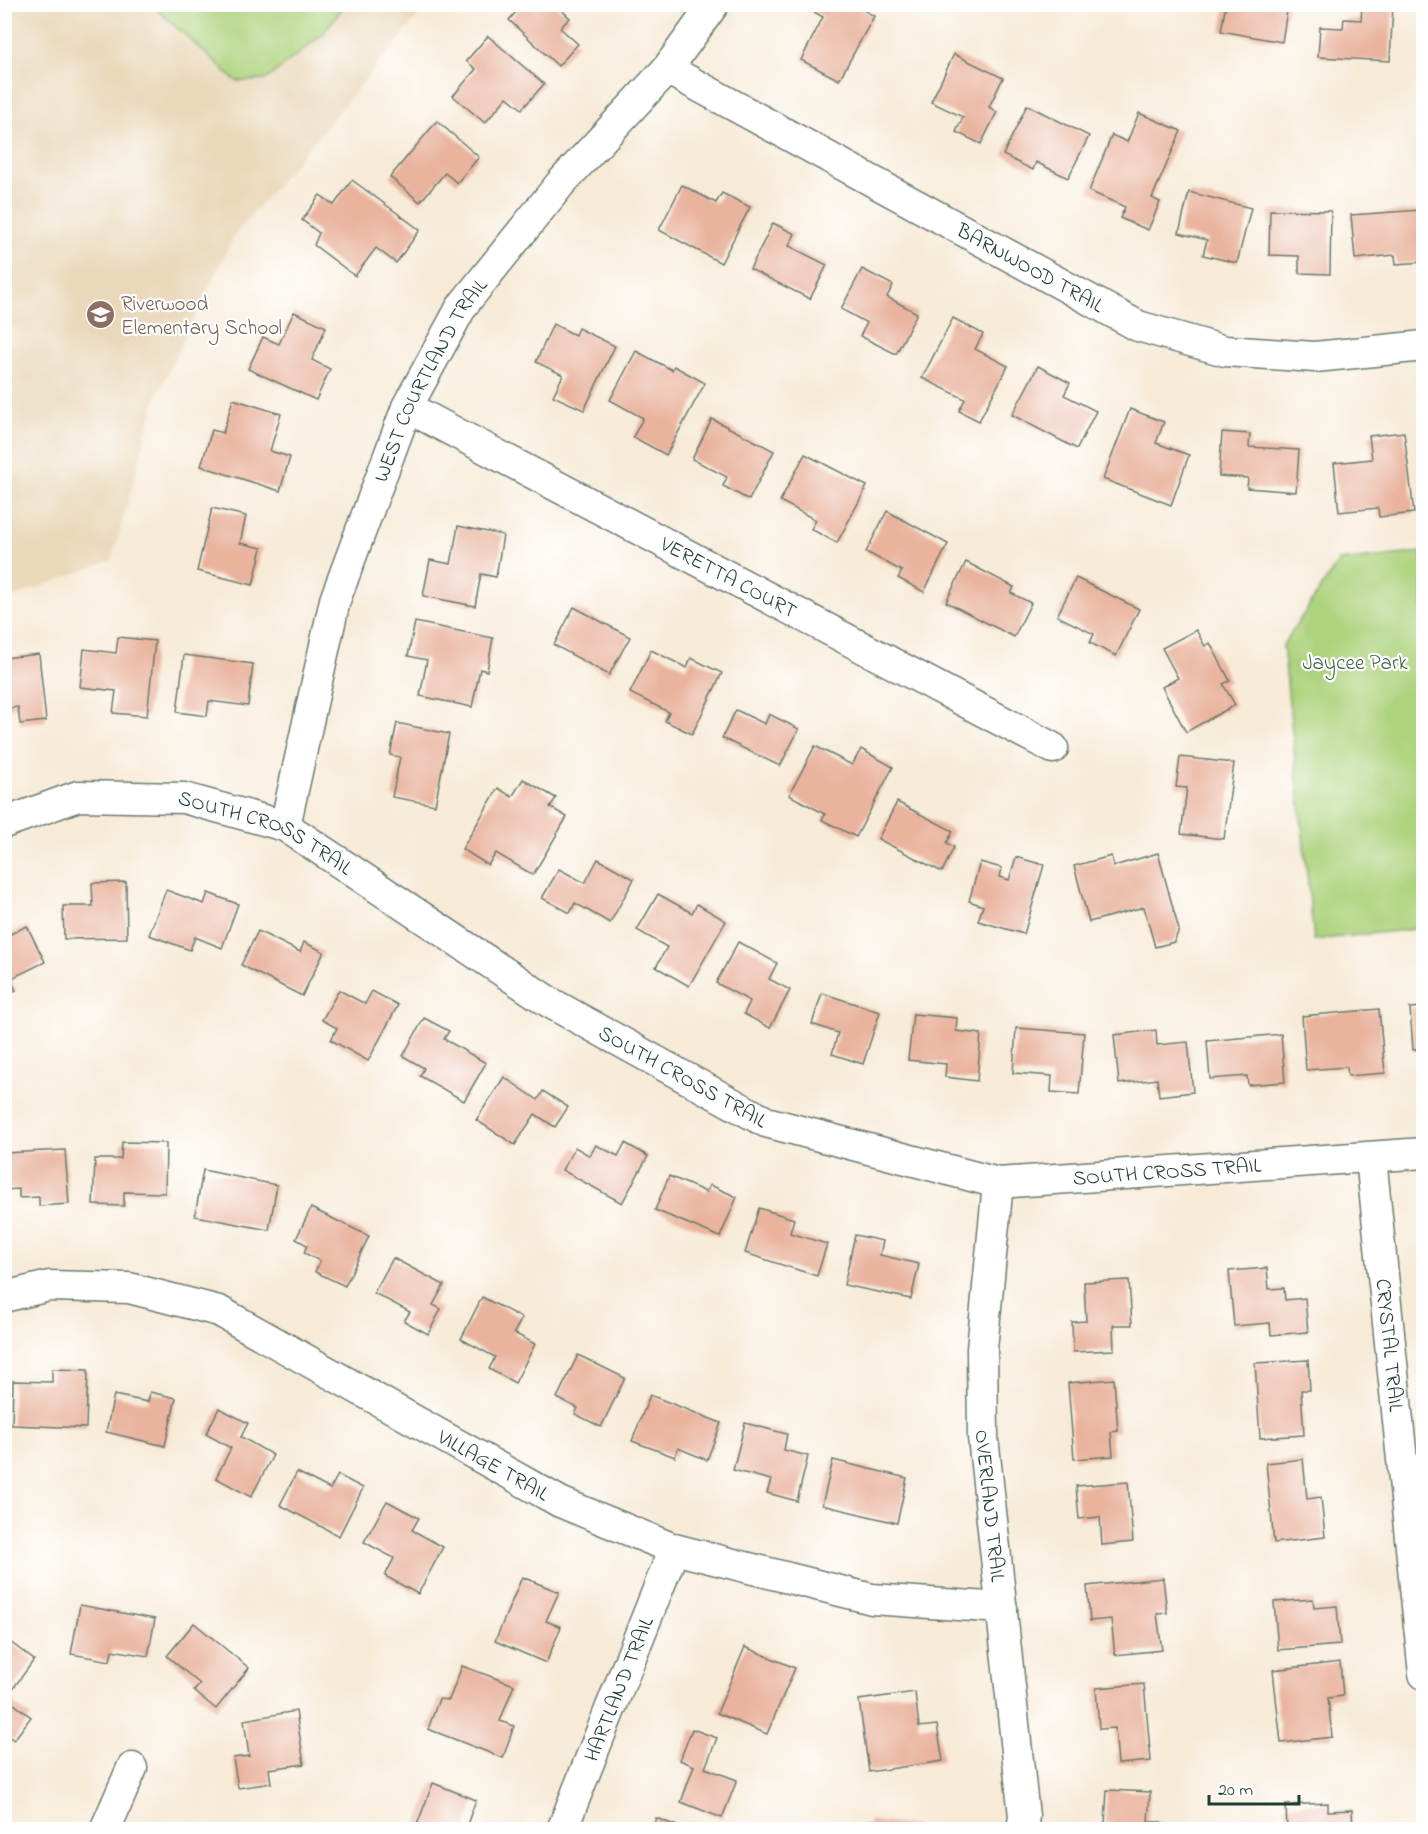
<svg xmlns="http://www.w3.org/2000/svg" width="1428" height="1834" font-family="'Indie Flower',sans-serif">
<rect width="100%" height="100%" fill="#fff"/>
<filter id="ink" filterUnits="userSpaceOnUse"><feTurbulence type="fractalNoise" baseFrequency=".0167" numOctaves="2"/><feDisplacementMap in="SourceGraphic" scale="12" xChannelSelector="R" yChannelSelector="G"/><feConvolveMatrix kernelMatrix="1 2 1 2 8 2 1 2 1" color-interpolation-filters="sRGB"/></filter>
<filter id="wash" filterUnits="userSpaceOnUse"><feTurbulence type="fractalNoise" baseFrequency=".008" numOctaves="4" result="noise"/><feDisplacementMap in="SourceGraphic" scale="24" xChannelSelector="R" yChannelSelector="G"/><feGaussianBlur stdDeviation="1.35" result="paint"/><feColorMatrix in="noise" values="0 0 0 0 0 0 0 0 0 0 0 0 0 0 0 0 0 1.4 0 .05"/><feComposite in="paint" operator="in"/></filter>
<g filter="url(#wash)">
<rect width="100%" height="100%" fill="#f7ebd8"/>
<path fill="#ead8ba" d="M 5,5 L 428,5 L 234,236 L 157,395 L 112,560 L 5,600 Z"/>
<g fill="#add37d" stroke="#668858" stroke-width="1.5">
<path d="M 152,5 L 345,5 L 323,34 L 265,80 L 236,81 Z"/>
<path d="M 1423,552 L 1423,928 L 1314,940 L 1283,645 L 1339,561 Z"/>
</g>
<g id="blocks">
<g fill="#e9b39d">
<path d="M 523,4 L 555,4 L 570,18 L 560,28 L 578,44 L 558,66 L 509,20 Z"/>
<path d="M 818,4 L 853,4 L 874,16 L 839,80 L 801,60 L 823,17 L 814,12 Z"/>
<path d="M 1226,4 L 1288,4 L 1282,42 L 1221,31 Z"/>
<path d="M 1362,4 L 1393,4 L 1390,61 L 1318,57 L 1320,27 L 1343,28 L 1344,19 L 1361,20 Z"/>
<path d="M 488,36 L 544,84 L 522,109 L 507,97 L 485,123 L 453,96 L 476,69 L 466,61 Z"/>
<path d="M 954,54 L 1003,78 L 989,107 L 997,112 L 981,144 L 956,132 L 963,117 L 931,102 Z"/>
<path d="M 1027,105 L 1089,136 L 1068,178 L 1036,162 L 1033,170 L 1003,155 Z"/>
<path d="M 1139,113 L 1181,131 L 1152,198 L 1160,202 L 1148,230 L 1120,218 L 1125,207 L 1089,191 L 1112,135 L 1127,142 Z"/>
<path d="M 437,121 L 479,157 L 457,183 L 445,173 L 420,202 L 390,177 Z"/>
<path d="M 352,180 L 420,230 L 396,263 L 376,248 L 355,276 L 314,245 L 319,233 L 302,220 L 320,195 L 334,205 Z"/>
<path d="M 682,185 L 716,203 L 722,193 L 750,207 L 721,263 L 659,230 Z"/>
<path d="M 1189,192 L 1251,208 L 1237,263 L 1203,255 L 1207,240 L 1179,233 Z"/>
<path d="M 1270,210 L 1331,211 L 1330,274 L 1299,273 L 1299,256 L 1269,255 Z"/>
<path d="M 1421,210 L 1424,262 L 1396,264 L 1395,255 L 1355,259 L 1351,215 Z"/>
<path d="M 773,223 L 795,234 L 789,246 L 827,265 L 810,299 L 750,269 Z"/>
<path d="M 862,269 L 893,285 L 887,297 L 917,313 L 896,354 L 860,336 L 867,323 L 841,309 Z"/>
<path d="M 294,312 L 326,327 L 312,360 L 330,369 L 316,400 L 248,369 L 263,337 L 279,344 Z"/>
<path d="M 953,318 L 983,334 L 975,349 L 1008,366 L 979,421 L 959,411 L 965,399 L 922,378 Z"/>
<path d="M 553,324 L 575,335 L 578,328 L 615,346 L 584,410 L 553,396 L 563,375 L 536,362 Z"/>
<path d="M 636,351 L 672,370 L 674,366 L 705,383 L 666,455 L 633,437 L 643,418 L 610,400 Z"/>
<path d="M 1038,366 L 1070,383 L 1064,395 L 1096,411 L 1077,449 L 1012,415 Z"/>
<path d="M 233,399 L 281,414 L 270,451 L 290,457 L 280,491 L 201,466 L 212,430 L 223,433 Z"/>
<path d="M 1130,409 L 1164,422 L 1156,443 L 1189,455 L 1171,505 L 1103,479 Z"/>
<path d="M 712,419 L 774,451 L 749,500 L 723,486 L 727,477 L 692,459 Z"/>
<path d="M 1222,432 L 1250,434 L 1249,447 L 1299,450 L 1296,492 L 1247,488 L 1248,478 L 1219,476 Z"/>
<path d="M 1404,432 L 1414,513 L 1379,517 L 1378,508 L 1339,512 L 1334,463 L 1372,459 L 1369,436 Z"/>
<path d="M 805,454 L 867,486 L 837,543 L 811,529 L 816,520 L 780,501 Z"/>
<path d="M 212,508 L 246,516 L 240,543 L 262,548 L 253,585 L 197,571 Z"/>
<path d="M 887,511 L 948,544 L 924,592 L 898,578 L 902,571 L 866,552 Z"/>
<path d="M 458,526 L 503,535 L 496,577 L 481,574 L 475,606 L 423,596 L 430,560 L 451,564 Z"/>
<path d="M 966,562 L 1014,587 L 1011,593 L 1031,603 L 1014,637 L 946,602 Z"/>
<path d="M 1076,578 L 1139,609 L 1116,656 L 1090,643 L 1094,634 L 1057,616 Z"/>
<path d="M 574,607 L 630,637 L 609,675 L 554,645 Z"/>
<path d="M 415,622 L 493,638 L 487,671 L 480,669 L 472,707 L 420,696 L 427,660 L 408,656 Z"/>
<path d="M 1196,630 L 1205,646 L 1210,643 L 1230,681 L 1223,684 L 1235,705 L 1186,732 L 1162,687 L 1178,678 L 1162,648 Z"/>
<path d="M 118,637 L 155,641 L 147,716 L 113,713 L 116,691 L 80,687 L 84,649 L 116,653 Z"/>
<path d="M 651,650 L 687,668 L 691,658 L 722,673 L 692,734 L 665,721 L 669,712 L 630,693 Z"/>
<path d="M 39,654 L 46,721 L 20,724 L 18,707 L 4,709 L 4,658 Z"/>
<path d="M 184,655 L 253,664 L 248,706 L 209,701 L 207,716 L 177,712 Z"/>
<path d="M 736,710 L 765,724 L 769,714 L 799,729 L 780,766 L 722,738 Z"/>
<path d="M 397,723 L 449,734 L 435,805 L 392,797 L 400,757 L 390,755 Z"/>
<path d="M 815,746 L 852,765 L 861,749 L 893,767 L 856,837 L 822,820 L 825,814 L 789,795 Z"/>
<path d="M 1180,757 L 1234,763 L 1224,839 L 1181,834 L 1187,788 L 1176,787 Z"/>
<path d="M 523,779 L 556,798 L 550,807 L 567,817 L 533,875 L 496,853 L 488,865 L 462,849 L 498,788 L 512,797 Z"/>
<path d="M 897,802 L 953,831 L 947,843 L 954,847 L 942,872 L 878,839 Z"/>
<path d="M 1158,853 L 1179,930 L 1174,942 L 1155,947 L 1144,907 L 1089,922 L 1074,866 L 1111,856 L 1114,866 Z"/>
<path d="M 1016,857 L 1044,865 L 1024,934 L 978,921 L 983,906 L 969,901 L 980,862 L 1002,868 L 1000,877 L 1009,880 Z"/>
<path d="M 598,859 L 634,879 L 610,923 L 575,903 L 570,913 L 542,898 L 559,869 L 585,883 Z"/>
<path d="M 126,882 L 127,938 L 64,939 L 63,906 L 93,906 L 92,883 Z"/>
<path d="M 166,890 L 204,904 L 208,893 L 238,904 L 222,948 L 195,937 L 190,950 L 149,935 Z"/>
<path d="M 658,894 L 692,913 L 697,904 L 726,921 L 689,986 L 656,967 L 667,947 L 637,930 Z"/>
<path d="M 27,926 L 45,962 L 10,979 L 16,990 L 4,996 L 4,937 Z"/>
<path d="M 258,931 L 300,952 L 304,942 L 324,952 L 302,996 L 241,965 Z"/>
<path d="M 738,942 L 777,963 L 769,979 L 790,990 L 770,1028 L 744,1014 L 750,1001 L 716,983 Z"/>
<path d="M 339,990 L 365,1004 L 372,991 L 398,1005 L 368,1061 L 331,1040 L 337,1028 L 322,1020 Z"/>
<path d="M 822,993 L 880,1012 L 863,1064 L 832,1054 L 838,1033 L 812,1024 Z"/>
<path d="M 1424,1007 L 1424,1049 L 1413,1050 L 1410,1008 Z"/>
<path d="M 1379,1009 L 1385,1073 L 1348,1076 L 1347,1067 L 1306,1070 L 1302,1016 Z"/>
<path d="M 913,1014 L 957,1018 L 956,1031 L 981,1034 L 977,1081 L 945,1077 L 946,1064 L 908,1060 Z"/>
<path d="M 424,1018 L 449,1031 L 444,1039 L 486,1063 L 464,1101 L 420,1076 L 424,1068 L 403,1056 Z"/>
<path d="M 1016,1028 L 1084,1033 L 1079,1094 L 1051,1092 L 1052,1076 L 1013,1073 Z"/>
<path d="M 1156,1030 L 1157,1045 L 1188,1042 L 1193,1092 L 1159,1096 L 1157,1079 L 1119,1084 L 1114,1035 Z"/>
<path d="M 1281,1034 L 1285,1082 L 1248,1085 L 1247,1076 L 1210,1079 L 1207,1041 Z"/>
<path d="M 504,1077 L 538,1100 L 543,1091 L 568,1107 L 555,1127 L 535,1114 L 515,1145 L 476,1120 Z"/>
<path d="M 122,1142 L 166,1143 L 165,1193 L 124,1192 L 124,1206 L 93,1205 L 95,1159 L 121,1159 Z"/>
<path d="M 625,1143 L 648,1156 L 622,1203 L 562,1170 L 575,1147 L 590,1156 L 596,1145 L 618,1156 Z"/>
<path d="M 65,1150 L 69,1204 L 39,1206 L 39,1197 L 19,1198 L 19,1189 L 4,1190 L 4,1153 Z"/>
<path d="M 203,1170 L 277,1185 L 269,1230 L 195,1216 Z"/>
<path d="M 669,1176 L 706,1192 L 710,1185 L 737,1197 L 720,1237 L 655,1210 Z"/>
<path d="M 311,1208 L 369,1236 L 345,1286 L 315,1272 L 320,1261 L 304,1253 L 307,1245 L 296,1239 Z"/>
<path d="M 759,1208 L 794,1219 L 790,1233 L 827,1244 L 817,1276 L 745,1253 Z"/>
<path d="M 855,1235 L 883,1241 L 880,1255 L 919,1264 L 911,1299 L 844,1285 Z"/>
<path d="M 393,1258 L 444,1285 L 433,1305 L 441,1309 L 428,1334 L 404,1321 L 410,1312 L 374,1293 Z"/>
<path d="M 1267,1268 L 1269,1289 L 1284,1288 L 1285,1300 L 1305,1298 L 1308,1332 L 1271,1335 L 1270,1323 L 1234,1326 L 1229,1271 Z"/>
<path d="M 1129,1280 L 1132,1325 L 1113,1325 L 1114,1350 L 1073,1352 L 1072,1322 L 1086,1321 L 1084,1282 Z"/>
<path d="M 482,1297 L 522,1318 L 514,1333 L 535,1344 L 515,1383 L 489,1369 L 495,1357 L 461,1339 Z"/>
<path d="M 578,1355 L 625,1378 L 601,1427 L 575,1414 L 578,1408 L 557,1398 Z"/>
<path d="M 1308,1360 L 1310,1390 L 1301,1390 L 1304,1435 L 1260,1438 L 1255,1363 Z"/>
<path d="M 52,1369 L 88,1370 L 86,1428 L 12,1425 L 13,1381 L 52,1382 Z"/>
<path d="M 1114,1379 L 1118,1431 L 1111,1432 L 1113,1456 L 1074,1459 L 1068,1383 Z"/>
<path d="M 150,1392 L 176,1398 L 165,1446 L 106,1432 L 114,1395 L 148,1402 Z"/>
<path d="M 650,1395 L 721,1423 L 707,1460 L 678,1448 L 675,1457 L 632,1441 Z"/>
<path d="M 219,1408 L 248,1423 L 241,1437 L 273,1455 L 251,1497 L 216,1478 L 231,1448 L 206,1434 Z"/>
<path d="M 745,1423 L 787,1434 L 784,1450 L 808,1456 L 797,1501 L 767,1493 L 771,1480 L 733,1470 Z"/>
<path d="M 1303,1459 L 1307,1499 L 1321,1497 L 1325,1537 L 1274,1543 L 1266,1463 Z"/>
<path d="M 833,1460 L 907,1478 L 897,1523 L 822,1505 Z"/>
<path d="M 297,1472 L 330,1489 L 338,1475 L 363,1488 L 339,1536 L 280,1505 Z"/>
<path d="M 1128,1482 L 1133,1542 L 1102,1545 L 1100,1517 L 1079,1519 L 1076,1486 Z"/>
<path d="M 387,1501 L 419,1518 L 412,1530 L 443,1547 L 418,1594 L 385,1576 L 394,1558 L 364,1542 Z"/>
<path d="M 522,1577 L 559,1592 L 546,1621 L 561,1627 L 546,1663 L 495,1641 Z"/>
<path d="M 1163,1578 L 1167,1613 L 1157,1614 L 1162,1650 L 1115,1655 L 1111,1619 L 1090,1621 L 1087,1586 Z"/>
<path d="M 1313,1599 L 1314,1608 L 1337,1606 L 1340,1645 L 1278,1650 L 1274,1602 Z"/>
<path d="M 80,1605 L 155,1619 L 148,1656 L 112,1650 L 110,1661 L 71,1654 Z"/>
<path d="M 194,1623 L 249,1668 L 216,1709 L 194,1691 L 200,1684 L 167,1656 Z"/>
<path d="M 6,1639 L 34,1660 L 6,1698 L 31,1717 L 14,1740 L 4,1733 Z"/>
<path d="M 745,1647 L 795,1668 L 767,1734 L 717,1713 Z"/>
<path d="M 1340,1662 L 1343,1696 L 1328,1698 L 1332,1737 L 1281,1743 L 1273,1670 Z"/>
<path d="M 462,1666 L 514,1685 L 500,1721 L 514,1726 L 503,1758 L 428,1729 L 439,1699 L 449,1700 Z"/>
<path d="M 1144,1684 L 1151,1761 L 1118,1764 L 1115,1728 L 1099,1729 L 1096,1688 Z"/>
<path d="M 915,1692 L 919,1727 L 937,1725 L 943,1761 L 869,1772 L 859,1700 Z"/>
<path d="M 296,1711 L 304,1764 L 269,1769 L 271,1783 L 238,1788 L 233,1758 L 249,1756 L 244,1720 Z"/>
<path d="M 692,1729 L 717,1738 L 705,1768 L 737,1780 L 722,1818 L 681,1802 L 694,1766 L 680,1760 Z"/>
<path d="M 433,1783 L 476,1800 L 465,1830 L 415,1830 Z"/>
<path d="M 1107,1790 L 1150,1792 L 1148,1822 L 1161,1822 L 1161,1830 L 1115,1830 L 1116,1824 L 1105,1823 Z"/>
<path d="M 1328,1803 L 1328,1811 L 1352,1810 L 1353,1830 L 1287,1830 L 1286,1805 Z"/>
<path d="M 656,1818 L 685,1829 L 685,1830 L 652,1830 Z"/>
<path d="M 870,1820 L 926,1828 L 926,1830 L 868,1830 Z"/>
</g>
</g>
</g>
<g filter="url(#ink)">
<use href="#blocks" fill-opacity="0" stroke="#6b7a6d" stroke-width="1.5"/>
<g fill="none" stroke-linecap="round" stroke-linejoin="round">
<defs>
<g id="street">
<path id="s1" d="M 667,69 L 1138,326 L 1225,351 L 1315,357 L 1424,346"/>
<path id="s2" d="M 407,407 L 1053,748"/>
<path id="s3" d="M 4,823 L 78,796 L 184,798 L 285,826 L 549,1002 L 766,1122 L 998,1183 L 1424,1153"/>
<path id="s4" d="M 285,826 L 335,600 L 407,407 L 462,306 L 561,183 L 667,69 L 714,4"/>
<path id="s5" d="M 1371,1158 L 1424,1674"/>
<path id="s6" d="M 998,1183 L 982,1349 L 983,1437 L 1024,1816 L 1022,1830"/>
<path id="s7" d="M 4,1297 L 49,1286 L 129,1288 L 219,1311 L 560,1502 L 674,1549 L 872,1599 L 1002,1608"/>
<path d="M 105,1830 L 132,1768"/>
<path id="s8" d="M 562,1830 L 674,1549"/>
</g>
</defs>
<use href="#street" stroke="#6b7a6d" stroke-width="33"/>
<use href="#street" stroke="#fff" stroke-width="30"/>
</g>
</g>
<defs>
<symbol id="school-disc" viewBox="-11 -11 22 22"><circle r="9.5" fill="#8d6e63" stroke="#fff"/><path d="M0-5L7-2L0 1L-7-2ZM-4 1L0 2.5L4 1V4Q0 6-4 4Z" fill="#fff"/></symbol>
</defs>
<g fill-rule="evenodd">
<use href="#school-disc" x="84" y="298" width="33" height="33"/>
</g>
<g text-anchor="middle" stroke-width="4.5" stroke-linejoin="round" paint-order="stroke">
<g font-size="21" fill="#1f3d34" stroke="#fff">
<text dy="7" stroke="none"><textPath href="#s1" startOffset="414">BARNWOOD TRAIL</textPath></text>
<text dy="7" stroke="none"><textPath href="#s4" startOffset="472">WEST COURTLAND TRAIL</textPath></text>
<text dy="7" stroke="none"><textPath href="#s2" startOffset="364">VERETTA COURT</textPath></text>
<text dy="7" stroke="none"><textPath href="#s3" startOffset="274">SOUTH CROSS TRAIL</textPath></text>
<text dy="7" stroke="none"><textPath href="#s3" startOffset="760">SOUTH CROSS TRAIL</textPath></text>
<text dy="7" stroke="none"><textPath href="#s3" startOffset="1264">SOUTH CROSS TRAIL</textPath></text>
<text dy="7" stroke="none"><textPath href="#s5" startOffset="188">CRYSTAL TRAIL</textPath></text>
<text dy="7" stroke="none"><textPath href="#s7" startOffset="534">VILLAGE TRAIL</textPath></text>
<text dy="7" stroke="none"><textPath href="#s6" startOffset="324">OVERLAND TRAIL</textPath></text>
<text dy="7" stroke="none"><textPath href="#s8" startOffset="152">HARTLAND TRAIL</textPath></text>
</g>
<g font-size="21" fill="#785e54" stroke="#fff" text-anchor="start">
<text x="121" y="310">Riverwood<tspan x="121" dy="24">Elementary School</tspan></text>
</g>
<g font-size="21" fill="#426246" stroke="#fff">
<text x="1355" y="669">Jaycee Park</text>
</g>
</g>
<rect width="1428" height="1834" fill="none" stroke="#fff" stroke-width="24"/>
<path d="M1209 1795v9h90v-9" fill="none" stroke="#1f3d34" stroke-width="3"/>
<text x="1218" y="1795" font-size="18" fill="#1f3d34" stroke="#ffffff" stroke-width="4.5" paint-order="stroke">20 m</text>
</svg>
